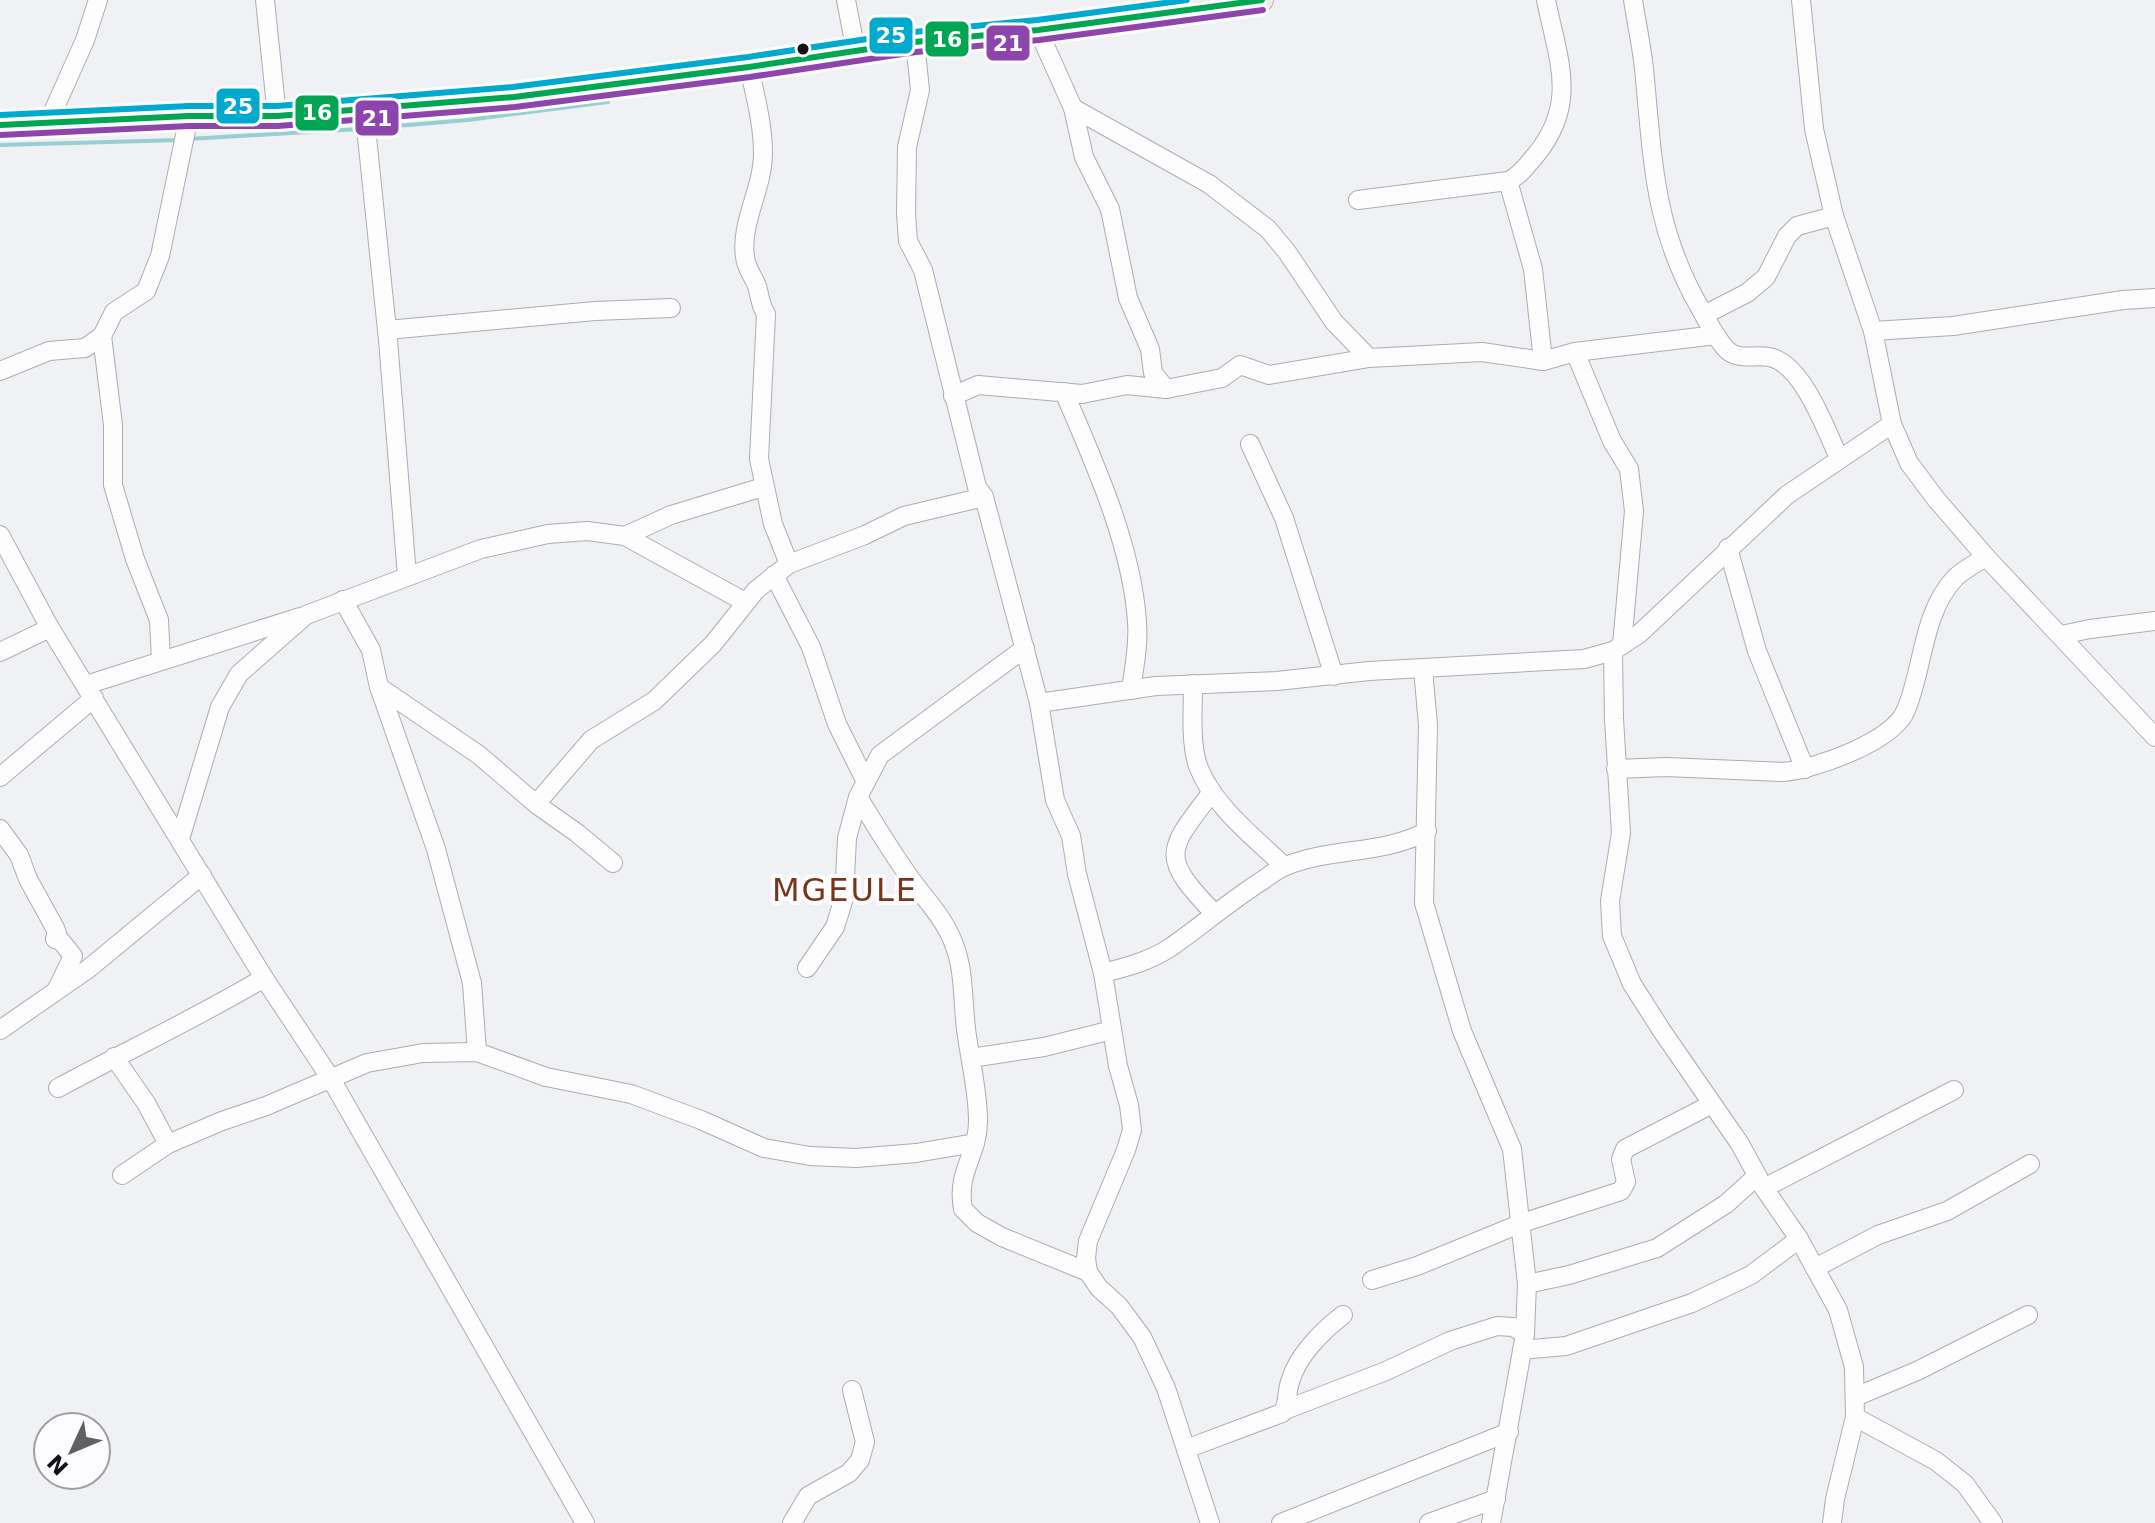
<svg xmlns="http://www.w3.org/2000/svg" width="2155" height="1523" font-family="'DejaVu Sans',sans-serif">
<rect width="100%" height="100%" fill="#f0f1f4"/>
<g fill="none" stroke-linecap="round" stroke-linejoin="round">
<g stroke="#97cfd2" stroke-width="4">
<path d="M 372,128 L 468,120 L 608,102"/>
<path d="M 188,139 L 359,129"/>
<path d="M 0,145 L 180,140"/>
</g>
<defs>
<g id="minor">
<path d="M 265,0 L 277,116"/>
<path d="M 846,0 L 856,52"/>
<path d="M 1633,0 C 1637,26 1643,52 1645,79 C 1653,165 1655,230 1700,308 C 1708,322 1715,337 1726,349 C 1738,362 1757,353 1773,358 C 1804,368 1826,430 1839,458"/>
<path d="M 1801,0 L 1814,129 L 1834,216 L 1873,331 L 1892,424 L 1909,463 L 1936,499 L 1986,557 L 2155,737"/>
<path d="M 1038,30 L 1073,108 L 1084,157 L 1110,209 L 1128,298 L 1150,349 L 1153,373 L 1166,389"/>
<path d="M 915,42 L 920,90 L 907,147 L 906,213 L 908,241 L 923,270 L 977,487 L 984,497 L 1039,703 L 1055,800 L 1071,836 L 1077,874 L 1103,973 L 1118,1066 L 1129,1105 L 1132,1130 L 1126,1150 L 1088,1241 L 1086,1258 L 1088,1272 L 1099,1288 L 1119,1306 L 1142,1337 L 1166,1388 L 1210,1523"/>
<path d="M 749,67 C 755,95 763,124 763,153 C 763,189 740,222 745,257 C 746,268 753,276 757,286 C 760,296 760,305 766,314 L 759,459 L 773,524 L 789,564"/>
<path d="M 364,108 L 388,340 L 407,576"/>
<path d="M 1073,108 L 1209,184 L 1268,229 L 1287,252 L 1334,322 L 1369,358"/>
<path d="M 48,123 L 85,40 L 98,0"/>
<path d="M 1508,181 L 1533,269 L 1543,361"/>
<path d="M 1358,200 L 1508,181 C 1520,176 1527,165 1535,156 C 1579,103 1558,60 1546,0"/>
<path d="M 1704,315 L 1747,293 L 1766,277 L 1787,236 L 1797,226 L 1834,216"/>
<path d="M 387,330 L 595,311 L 671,308"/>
<path d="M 1873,331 L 1953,326 L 2123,300 L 2155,298"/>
<path d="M 102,336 L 113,425 L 113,485 L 135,559 L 159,620 L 161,660"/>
<path d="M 1575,352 L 1612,441 L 1629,469 L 1634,511 L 1622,645"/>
<path d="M 0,371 L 49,351 L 85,348 L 102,336 L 114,312 L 146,291 L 160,256 L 189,116"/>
<path d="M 1064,392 C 1094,462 1132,545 1137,622 C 1139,645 1134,668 1131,690"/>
<path d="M 953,396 L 978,385 L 1082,394 L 1127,385 L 1166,389 L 1222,378 L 1240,365 L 1269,375 L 1369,358 L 1482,352 L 1543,361 L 1575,352 L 1716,335"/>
<path d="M 1250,444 L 1284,518 L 1334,676"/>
<path d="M 0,535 L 50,628 L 264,978 L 331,1079 L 585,1523"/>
<path d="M 625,536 L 671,515 L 763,487"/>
<path d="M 1728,548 L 1757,651 L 1805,769"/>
<path d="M 774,575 L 811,647 L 837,724 L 866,782"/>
<path d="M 343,600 L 371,650 L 379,687 L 436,849 L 472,983 L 477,1052"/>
<path d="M 2061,635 L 2090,629 L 2155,621"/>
<path d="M 1613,651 L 1614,719 L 1621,833 L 1610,901 L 1612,936 L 1632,984 L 1662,1031 L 1740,1144 L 1764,1188 L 1799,1239 L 1838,1310 L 1854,1367 L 1855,1417 L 1835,1499 L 1832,1523"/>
<path d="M 0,652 L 50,628"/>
<path d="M 1423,669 L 1428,725 L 1424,903 L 1462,1031 L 1512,1149 L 1527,1284 L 1525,1334 L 1491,1523"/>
<path d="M 1193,684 C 1193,710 1190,742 1198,766 C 1213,806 1254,837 1284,866"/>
<path d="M 86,685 L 300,617"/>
<path d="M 379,687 L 479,755 L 536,804 L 577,833 L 613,863"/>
<path d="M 1039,703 L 1156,686 L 1277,681 L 1369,671 L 1584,659 L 1613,651 L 1639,634 L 1787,495 L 1892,424"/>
<path d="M 1616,769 L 1666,767 L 1783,772 C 1815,769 1893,742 1906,710 C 1924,667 1922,613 1955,578 C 1963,570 1976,563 1986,557"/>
<path d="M 0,777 L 94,698"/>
<path d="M 1212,792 C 1167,851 1159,856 1214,913"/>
<path d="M 858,797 C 874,823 890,850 908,875 C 920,893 937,910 947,929 C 967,965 961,998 967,1036 C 971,1065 978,1092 978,1121 C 978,1156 956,1171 963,1209 L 977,1223 L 1002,1237 L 1088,1272"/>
<path d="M 536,804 L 591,740 L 654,701 L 713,644 L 756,590 L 789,564 L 865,535 L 904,516 L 984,497"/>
<path d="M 0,829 L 19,855 L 28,879 L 55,928 L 57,933 L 55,939 L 61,941 L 73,956 L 57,989"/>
<path d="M 180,839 L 220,707 L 239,674 L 306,615 L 481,549 L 548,534 L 587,531 L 625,536 L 745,602"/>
<path d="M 807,968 L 835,927 L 844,898 L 847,838 L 858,797 L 880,755 L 1025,648"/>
<path d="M 1103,973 C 1127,967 1150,961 1171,947 C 1201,926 1229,902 1260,882 C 1268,877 1277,869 1286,866 C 1332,847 1384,855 1427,831"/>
<path d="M 0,1030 L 88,969 L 202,875"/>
<path d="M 114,1057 L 146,1103 L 168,1144"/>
<path d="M 971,1058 L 1044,1047 L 1112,1030"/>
<path d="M 58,1088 C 126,1051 197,1018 264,978"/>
<path d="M 122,1175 L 168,1144 L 222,1121 L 266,1106 L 367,1063 L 423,1053 L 477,1052 L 546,1077 L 631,1094 L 701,1120 L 764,1148 L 810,1156 L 856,1158 L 916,1153 L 975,1143"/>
<path d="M 1764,1188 L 1954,1090"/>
<path d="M 1815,1268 L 1878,1235 L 1947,1211 L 2030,1164"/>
<path d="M 1372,1280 L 1417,1266 L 1522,1223 L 1621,1191 L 1626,1182 L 1621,1159 L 1625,1149 L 1712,1104"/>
<path d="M 1527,1284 L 1569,1275 L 1657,1248 L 1726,1204 L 1757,1176"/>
<path d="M 1522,1350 L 1566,1346 L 1692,1303 L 1751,1275 L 1799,1239"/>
<path d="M 1855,1397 L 1917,1371 L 2028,1315"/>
<path d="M 1285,1410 L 1386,1371 L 1450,1341 L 1497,1326 L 1513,1327 L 1525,1334"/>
<path d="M 1855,1417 L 1936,1461 L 1965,1484 L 1993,1523"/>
<path d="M 1186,1449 L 1282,1413 C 1289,1404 1286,1393 1290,1382 C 1297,1356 1322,1331 1343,1315"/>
<path d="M 792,1523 L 808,1496 L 849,1473 L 860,1460 L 865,1442 L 852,1390"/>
<path d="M 1281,1523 L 1509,1432"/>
<path d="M 1429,1523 L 1496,1499"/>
</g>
<path id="major" d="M 0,125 L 189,116 L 277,116 L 514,97 L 749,67 L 915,42 L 1038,30 L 1262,0"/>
</defs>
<use href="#minor" stroke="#adadb0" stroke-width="20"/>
<use href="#major" stroke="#bbadae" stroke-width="24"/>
<use href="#minor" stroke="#fdfdfd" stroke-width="18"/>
<use href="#major" stroke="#f4ecec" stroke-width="22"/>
<defs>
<path id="bus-1" d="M 0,125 L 189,116 L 277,116 L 514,97 L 749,67 L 915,42 L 1038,30 L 1262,0"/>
<path id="bus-2" d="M 0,135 L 189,126 L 278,126 L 515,107 L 750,77 L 916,52 L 1039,40 L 1263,10"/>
<path id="bus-3" d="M 0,115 L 189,106 L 277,106 L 513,87 L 748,57 L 914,32 L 1037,20 L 1187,0"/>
</defs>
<use href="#bus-1" stroke="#fdfdff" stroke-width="12"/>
<use href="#bus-2" stroke="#fdfdff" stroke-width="12"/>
<use href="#bus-3" stroke="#fdfdff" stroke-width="12"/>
<use href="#bus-1" stroke="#00a651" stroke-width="6"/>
<use href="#bus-2" stroke="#8e44ad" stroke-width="6"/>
<use href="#bus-3" stroke="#00a9ce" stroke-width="6"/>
</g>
<circle fill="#121315" stroke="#fdfdff" stroke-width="3" cx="803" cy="49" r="7"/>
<g text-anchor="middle" stroke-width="8" stroke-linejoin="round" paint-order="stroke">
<g font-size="32" letter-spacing="2" fill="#77361a" stroke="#fdfdff">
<text x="845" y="901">MGEULE</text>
</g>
</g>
<g stroke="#fdfdff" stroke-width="3">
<rect x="868" y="16" width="46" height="39" rx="8" fill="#00a9ce"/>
<rect x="924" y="20" width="46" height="38" rx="8" fill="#00a651"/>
<rect x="985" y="24" width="46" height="38" rx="8" fill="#8e44ad"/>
<rect x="215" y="87" width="46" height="38" rx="8" fill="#00a9ce"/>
<rect x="294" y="94" width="46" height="38" rx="8" fill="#00a651"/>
<rect x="354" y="99" width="46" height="38" rx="8" fill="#8e44ad"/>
</g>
<g font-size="22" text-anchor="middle" font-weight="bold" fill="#fff">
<text x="891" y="43">25</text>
<text x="947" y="47">16</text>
<text x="1008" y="51">21</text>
<text x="238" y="114">25</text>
<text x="317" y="120">16</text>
<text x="377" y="126">21</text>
</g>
<g transform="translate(72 1451) rotate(226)"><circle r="38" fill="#fdfdff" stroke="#9f9fa1" stroke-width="2"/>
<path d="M0-6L14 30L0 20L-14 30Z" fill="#606163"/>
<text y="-12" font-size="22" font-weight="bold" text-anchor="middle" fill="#121315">N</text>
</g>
</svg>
